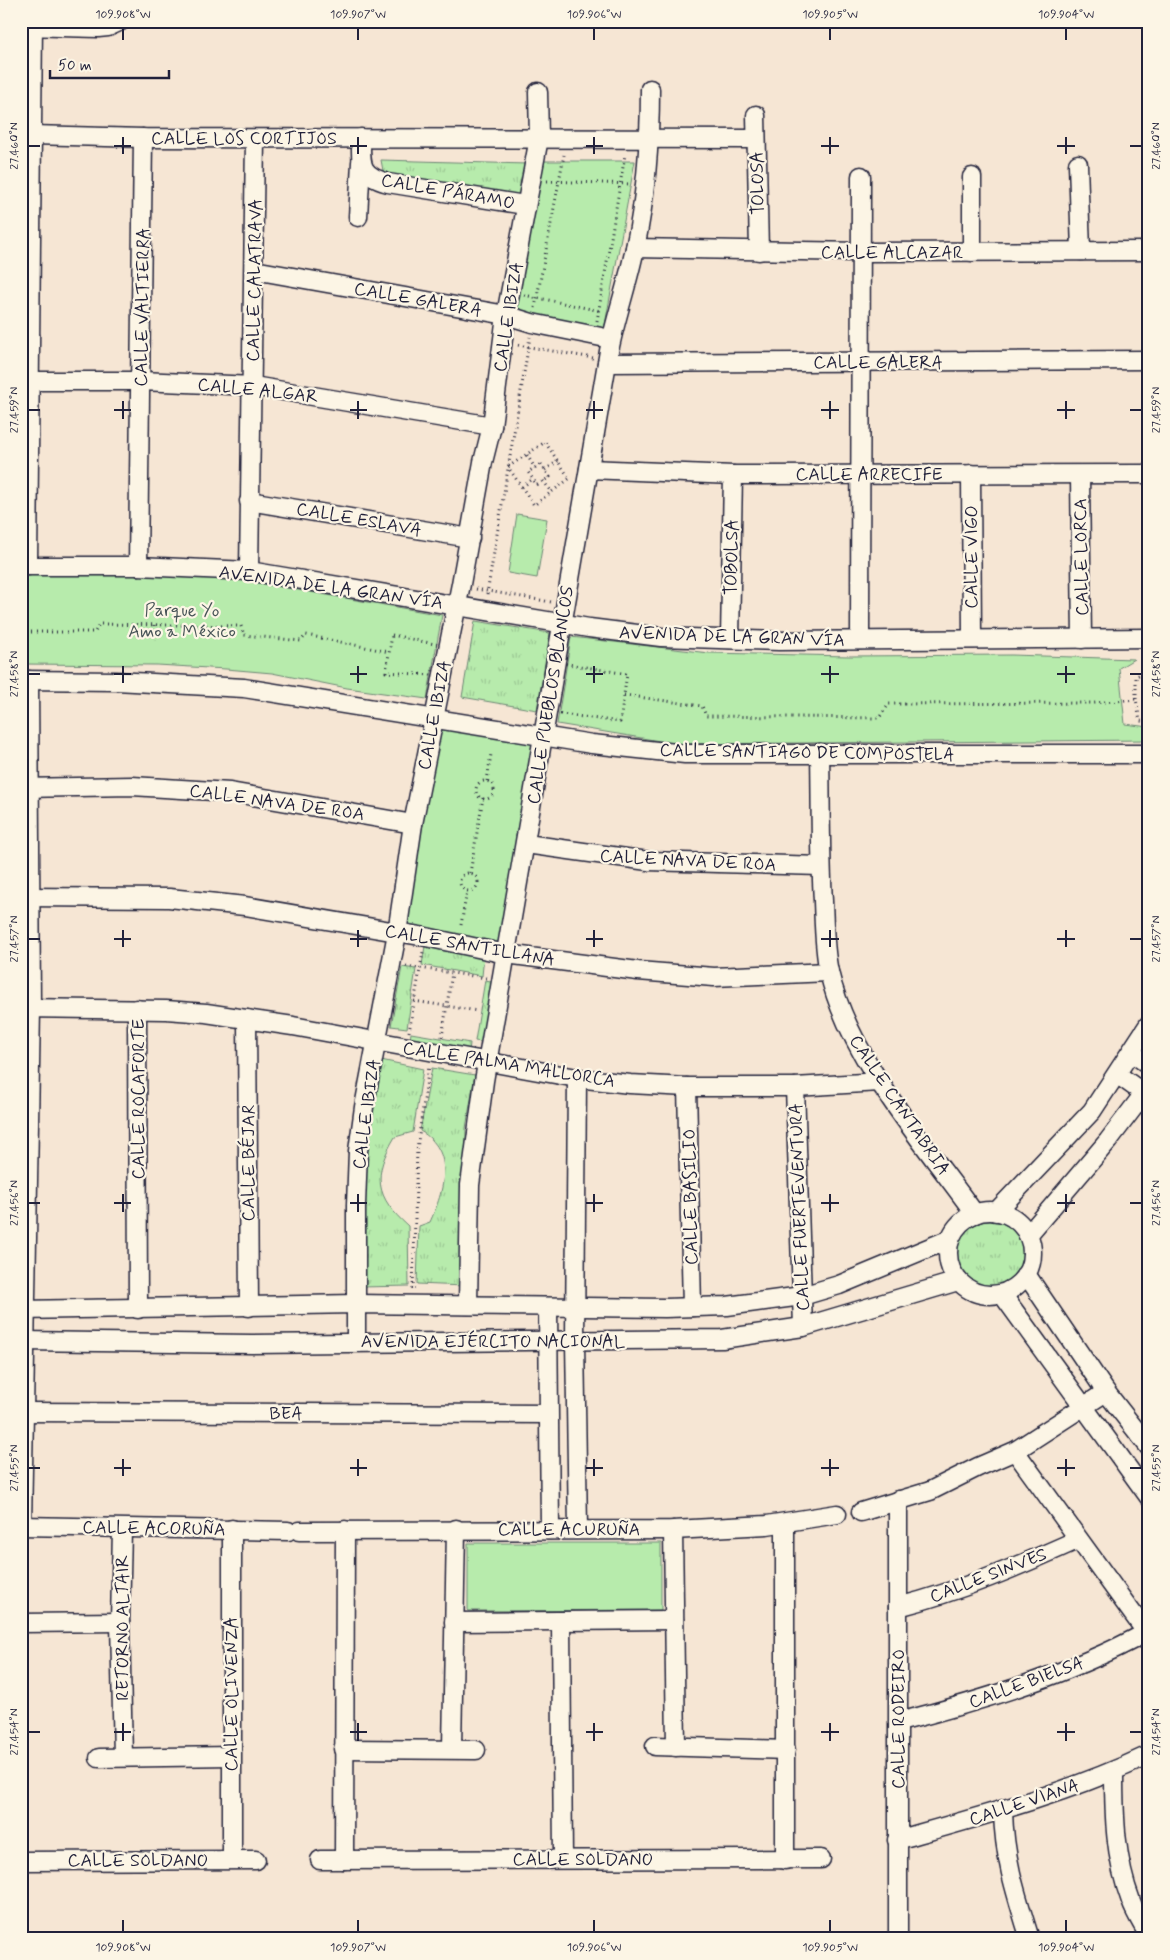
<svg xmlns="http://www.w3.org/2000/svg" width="1170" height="1960" font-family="Mynerve,sans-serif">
<defs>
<pattern id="grass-tufts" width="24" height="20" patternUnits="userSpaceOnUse" patternTransform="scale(1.25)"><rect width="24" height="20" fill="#b7ebac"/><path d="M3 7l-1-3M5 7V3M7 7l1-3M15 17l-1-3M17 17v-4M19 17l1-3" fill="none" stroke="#9dc995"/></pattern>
</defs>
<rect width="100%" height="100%" fill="#f6e6d4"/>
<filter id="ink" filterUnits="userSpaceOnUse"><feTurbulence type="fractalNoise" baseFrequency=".02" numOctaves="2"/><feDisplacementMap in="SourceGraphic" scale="10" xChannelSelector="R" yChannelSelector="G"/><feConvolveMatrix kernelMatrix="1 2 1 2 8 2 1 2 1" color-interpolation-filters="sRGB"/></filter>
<g filter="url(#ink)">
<g fill="url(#grass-tufts)" stroke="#6c8674">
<path d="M 381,160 L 527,164 L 521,199 L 384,176 Z"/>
<path d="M 475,621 L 550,633 L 537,710 L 462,697 Z"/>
<path d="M 425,946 L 484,956 L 482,976 L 422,965 Z"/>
<path d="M 402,967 L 416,969 L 407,1028 L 391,1026 Z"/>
<path d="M 485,980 L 504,983 L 493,1044 L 475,1041 Z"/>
<path d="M 411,1033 L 470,1043 L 468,1063 L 408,1053 Z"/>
<path d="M 381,1060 L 423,1069 L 413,1132 L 395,1137 C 372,1175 375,1197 408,1226 L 409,1286 L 361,1287 L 363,1164 Z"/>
<path d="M 432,1068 L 475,1075 L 466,1128 L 464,1286 L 417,1284 L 419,1226 L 430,1222 C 444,1191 456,1151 420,1131 Z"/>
<circle cx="990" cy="1255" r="34"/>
</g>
<g fill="#b7ebac" stroke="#6c8674">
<path d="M 538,161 L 635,161 L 604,330 L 509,311 Z"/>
<path d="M 517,514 L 547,519 L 537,578 L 508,573 Z"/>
<path d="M 21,575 L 189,575 L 247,581 L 442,615 L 427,699 L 347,688 L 272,673 L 226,669 L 157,665 L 21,664 Z"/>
<path d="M 571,637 L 709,653 L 849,656 L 1012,655 L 1134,659 L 1119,668 L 1125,724 L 1149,727 L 1149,740 L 678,744 L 557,724 Z"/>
<path d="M 440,721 L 535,737 L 501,945 L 405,930 Z"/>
<path d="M 468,1543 L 661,1543 L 661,1610 L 468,1611 Z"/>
</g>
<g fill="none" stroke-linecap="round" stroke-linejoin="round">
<defs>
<g id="minor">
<path d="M 23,26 L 98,28 L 108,27 L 121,21"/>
<path d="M 756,115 L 759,251"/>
<path d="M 32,135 L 143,138 L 756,139"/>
<path d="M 361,138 C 361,165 359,175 388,183 L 525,205"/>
<path d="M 1078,164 L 1081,251"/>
<path d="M 358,217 L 361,162"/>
<path d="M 635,248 L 862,252 L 1149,251"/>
<path d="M 972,252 L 972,177"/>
<path d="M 254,270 L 506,315 L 532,323 L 611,339"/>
<path d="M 607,363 L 1149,360"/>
<path d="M 21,381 L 141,381 L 253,386 L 492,426"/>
<path d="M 589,469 L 733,475 L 1149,474"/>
<path d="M 971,474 L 972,639"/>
<path d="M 1080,476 L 1082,639"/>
<path d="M 249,501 L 470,538"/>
<path d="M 21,566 L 138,566 L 249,571 L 589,628 L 661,637 L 779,641 L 1149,638"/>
<path d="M 28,566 L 33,21"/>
<path d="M 138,566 L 143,138"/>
<path d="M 249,571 L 255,139"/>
<path d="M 730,639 L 733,475"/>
<path d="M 860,640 L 861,176"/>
<path d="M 21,680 L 116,681 L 244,688 L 592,744 L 685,754 L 1149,754"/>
<path d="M 820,753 C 821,802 820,852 823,901 C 824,924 824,949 829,972 C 849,1058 924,1143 975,1214"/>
<path d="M 21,788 L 132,786 L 230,792 L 413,824"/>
<path d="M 526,844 L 648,861 L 821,866"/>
<path d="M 21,897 L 169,898 L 245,906 L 426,937 L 506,954 L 638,971 L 714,977 L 829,972"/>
<path d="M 21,1008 L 166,1010 L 206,1013 L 293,1026 L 577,1078 L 630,1084 L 687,1087 L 795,1087 L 880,1082"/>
<path d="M 137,1009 L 138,1309"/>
<path d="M 247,1019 L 249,1307"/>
<path d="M 1132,1053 L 1149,1065"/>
<path d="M 1118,1075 L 1149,1097"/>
<path d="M 577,1078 L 575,1341 L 578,1529"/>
<path d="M 687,1087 L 692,1307"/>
<path d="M 795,1087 L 803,1327"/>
<circle cx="990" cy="1253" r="42"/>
<path d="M 996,1212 L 1092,1111 L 1149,1024"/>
<path d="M 1028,1235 L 1108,1141 L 1149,1087"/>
<path d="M 1026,1274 L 1106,1392 L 1149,1447"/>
<path d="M 1002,1294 L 1149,1497"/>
<path d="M 468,1305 L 470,1185 L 484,1081 L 609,351 C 616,316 628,283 635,248 C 646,196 650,142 650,89"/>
<path d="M 548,1307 L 550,1530"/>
<path d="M 21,1310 L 355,1304 L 665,1308 L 727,1306 L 802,1296 L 839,1285 L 950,1239"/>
<path d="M 21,1341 L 251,1344 L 722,1339 L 803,1327 L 958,1281"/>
<path d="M 356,1341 L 356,1205 L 358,1151 L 364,1107 L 397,933 L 413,824 L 461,584 L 483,462 L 492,426 L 506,315 L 539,138 L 538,92"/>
<path d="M 23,1412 L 548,1414"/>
<path d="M 1015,1451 L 1146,1632"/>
<path d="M 861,1512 L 930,1491 L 978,1467 L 1015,1451 L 1106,1392"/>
<path d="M 21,1526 L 288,1531"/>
<path d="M 22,1526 L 31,1008 L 29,680"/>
<path d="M 122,1529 L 120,1622 L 123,1757"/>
<path d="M 673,1530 L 676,1747"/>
<path d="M 299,1531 L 673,1530 L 767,1525 L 837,1514"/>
<path d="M 898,1607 C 961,1591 1019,1566 1077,1540"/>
<path d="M 454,1622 L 674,1620"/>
<path d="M 561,1622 L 563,1859"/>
<path d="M 21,1623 L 120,1622"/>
<path d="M 899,1722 C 982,1701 1074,1673 1149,1631"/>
<path d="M 655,1746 L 786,1750"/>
<path d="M 452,1748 L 456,1529"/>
<path d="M 343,1749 L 476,1750"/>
<path d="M 99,1758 L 231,1756"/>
<path d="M 1114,1772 C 1114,1816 1115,1859 1131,1901 C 1135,1913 1143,1925 1149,1936"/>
<path d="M 1003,1811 C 1004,1858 1016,1894 1030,1939"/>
<path d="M 897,1840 C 982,1816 1069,1793 1149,1755"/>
<path d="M 232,1859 L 232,1529"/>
<path d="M 320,1860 L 821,1859"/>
<path d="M 344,1860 L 345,1530"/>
<path d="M 785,1860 L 785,1523"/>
<path d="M 21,1861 L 256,1860"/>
<path d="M 898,1939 L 898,1500"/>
</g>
</defs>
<use href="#minor" stroke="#22223b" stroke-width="21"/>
<g stroke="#22223b" stroke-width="3" stroke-dasharray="1 4" stroke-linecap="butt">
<path d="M 547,181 L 631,184"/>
<path d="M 524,295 L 601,311"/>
<path d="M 535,308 L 564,155"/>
<path d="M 597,321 L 625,155"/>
<path d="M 518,345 L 593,358"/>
<path d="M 527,455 L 535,468"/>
<path d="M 541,464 L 550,477 L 537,485 L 528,472 Z"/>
<path d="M 545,470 L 558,461"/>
<path d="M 569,479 L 534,505 L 508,467 L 545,442 L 570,479"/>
<path d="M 543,481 L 552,492"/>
<path d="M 522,487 L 533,479"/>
<path d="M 476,589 L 551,602"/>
<path d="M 487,594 L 530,337"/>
<path d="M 154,625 L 155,640"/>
<path d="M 21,632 L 95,632 L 99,624 L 241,626 L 244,635 L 301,641 L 306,635 L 389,652"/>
<path d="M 392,635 L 444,646 L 431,675 L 386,672 Z"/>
<path d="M 556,662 L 627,674 L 620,722 L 547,712 Z"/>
<path d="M 624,695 L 702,706 L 706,716 L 879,718 L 889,704 L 1095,703 L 1136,699 L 1140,721 L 1149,722"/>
<path d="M 1136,699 L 1136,676 L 1149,671"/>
<path d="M 487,781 L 491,754"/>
<circle cx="485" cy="790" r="9"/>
<path d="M 470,873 L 483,798"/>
<circle cx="469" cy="882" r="9"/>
<path d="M 461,925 L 467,891"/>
<path d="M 406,966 L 486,978"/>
<path d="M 414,1001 L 478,1011"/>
<path d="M 409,1032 L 423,952"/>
<path d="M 442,1037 L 452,973"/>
<path d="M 413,1289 L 417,1149 L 429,1066"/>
</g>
<use href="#minor" stroke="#fcf5e5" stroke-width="18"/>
</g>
</g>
<path fill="none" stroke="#22223b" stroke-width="2" d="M 123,28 L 123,40M 358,28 L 358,40M 594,28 L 594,40M 830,28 L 830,40M 1066,28 L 1066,40M 123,137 L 123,154M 358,137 L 358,154M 594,137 L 594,154M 830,137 L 830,154M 1066,137 L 1066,154M 28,146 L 40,146M 114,146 L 131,146M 350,146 L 367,146M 586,146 L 603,146M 821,146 L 839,146M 1057,146 L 1075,146M 1130,146 L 1142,146M 123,401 L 123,419M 358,401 L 358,419M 594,401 L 594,419M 830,401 L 830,419M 1066,401 L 1066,419M 28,410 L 40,410M 114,410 L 131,410M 350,410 L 367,410M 586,410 L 603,410M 821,410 L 839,410M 1057,410 L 1075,410M 1130,410 L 1142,410M 123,666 L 123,683M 358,666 L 358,683M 594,666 L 594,683M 830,666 L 830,683M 1066,666 L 1066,683M 28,674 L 40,674M 114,674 L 131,674M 350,674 L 367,674M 586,674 L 603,674M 821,674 L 839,674M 1057,674 L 1075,674M 1130,674 L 1142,674M 123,930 L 123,947M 358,930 L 358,947M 594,930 L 594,947M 830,930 L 830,947M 1066,930 L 1066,947M 28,939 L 40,939M 114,939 L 131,939M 350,939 L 367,939M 586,939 L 603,939M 821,939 L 839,939M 1057,939 L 1075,939M 1130,939 L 1142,939M 123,1194 L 123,1212M 358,1194 L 358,1212M 594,1194 L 594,1212M 830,1194 L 830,1212M 1066,1194 L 1066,1212M 28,1203 L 40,1203M 114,1203 L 131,1203M 350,1203 L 367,1203M 586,1203 L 603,1203M 821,1203 L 839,1203M 1057,1203 L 1075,1203M 1130,1203 L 1142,1203M 123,1459 L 123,1476M 358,1459 L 358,1476M 594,1459 L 594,1476M 830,1459 L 830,1476M 1066,1459 L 1066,1476M 28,1468 L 40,1468M 114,1468 L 131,1468M 350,1468 L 367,1468M 586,1468 L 603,1468M 821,1468 L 839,1468M 1057,1468 L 1075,1468M 1130,1468 L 1142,1468M 123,1723 L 123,1741M 358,1723 L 358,1741M 594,1723 L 594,1741M 830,1723 L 830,1741M 1066,1723 L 1066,1741M 28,1732 L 40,1732M 114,1732 L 131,1732M 350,1732 L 367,1732M 586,1732 L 603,1732M 821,1732 L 839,1732M 1057,1732 L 1075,1732M 1130,1732 L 1142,1732M 123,1920 L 123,1932M 358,1920 L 358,1932M 594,1920 L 594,1932M 830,1920 L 830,1932M 1066,1920 L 1066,1932"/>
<g text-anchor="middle" stroke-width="4.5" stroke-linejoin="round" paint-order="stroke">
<g font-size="18" fill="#22223b" stroke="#fcf5e5">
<text x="244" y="144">CALLE LOS CORTIJOS</text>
<text transform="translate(757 183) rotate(-91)" y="6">TOLOSA</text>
<text transform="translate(448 191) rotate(10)" y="6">CALLE PÁRAMO</text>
<text x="892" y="258">CALLE ALCAZAR</text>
<text transform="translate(254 280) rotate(-89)" y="6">CALLE CALATRAVA</text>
<text transform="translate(418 299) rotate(10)" y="6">CALLE GALERA</text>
<text transform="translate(142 307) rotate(-89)" y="6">CALLE VALTIERRA</text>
<text transform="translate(508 317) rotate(-81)" y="6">CALLE IBIZA</text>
<text x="878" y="368">CALLE GALERA</text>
<text transform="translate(258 390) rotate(6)" y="6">CALLE ALGAR</text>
<text x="869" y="480">CALLE ARRECIFE</text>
<text transform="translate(359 519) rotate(10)" y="6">CALLE ESLAVA</text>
<text transform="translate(731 557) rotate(-89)" y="6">TOBOLSA</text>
<text transform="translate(971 557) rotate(-90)" y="6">CALLE VIGO</text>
<text transform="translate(1081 557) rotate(-91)" y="6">CALLE LORCA</text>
<text transform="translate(331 587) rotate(8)" y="6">AVENIDA DE LA GRAN VÍA</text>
<text transform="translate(732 636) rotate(2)" y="6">AVENIDA DE LA GRAN VÍA</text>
<text transform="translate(550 695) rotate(-81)" y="6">CALLE PUEBLOS BLANCOS</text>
<text transform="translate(434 715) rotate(-79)" y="6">CALLE IBIZA</text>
<text transform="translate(807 752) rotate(1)" y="6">CALLE SANTIAGO DE COMPOSTELA</text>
<text transform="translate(277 802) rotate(8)" y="6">CALLE NAVA DE ROA</text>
<text transform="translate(688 860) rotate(3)" y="6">CALLE NAVA DE ROA</text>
<text transform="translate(470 945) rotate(10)" y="6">CALLE SANTILLANA</text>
<text transform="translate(509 1064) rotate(9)" y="6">CALLE PALMA MALLORCA</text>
<text transform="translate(138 1099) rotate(-90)" y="6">CALLE ROCAFORTE</text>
<text transform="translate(900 1105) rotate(56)" y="6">CALLE CANTABRIA</text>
<text transform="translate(366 1114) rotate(-82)" y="6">CALLE IBIZA</text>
<text transform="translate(248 1163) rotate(-90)" y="6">CALLE BÉJAR</text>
<text transform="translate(690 1197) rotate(-91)" y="6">CALLE BASILIO</text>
<text transform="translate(799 1207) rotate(-92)" y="6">CALLE FUERTEVENTURA</text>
<text x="493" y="1347">AVENIDA EJÉRCITO NACIONAL</text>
<text x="286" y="1419">BEA</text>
<text transform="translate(154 1528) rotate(1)" y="6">CALLE ACORUÑA</text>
<text x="569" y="1535">CALLE ACURUÑA</text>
<text transform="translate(988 1575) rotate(-21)" y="6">CALLE SINVES</text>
<text transform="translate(122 1628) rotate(-90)" y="6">RETORNO ALTAIR</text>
<text transform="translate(1026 1682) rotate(-20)" y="6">CALLE BIELSA</text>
<text transform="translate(231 1694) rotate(-90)" y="6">CALLE OLIVENZA</text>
<text transform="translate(898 1719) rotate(-90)" y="6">CALLE RODEIRO</text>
<text transform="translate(1024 1802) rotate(-18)" y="6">CALLE VIANA</text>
<text x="583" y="1865">CALLE SOLDANO</text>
<text x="138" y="1866">CALLE SOLDANO</text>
</g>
<g font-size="18" fill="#475457" stroke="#fcf5e5">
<text x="182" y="616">Parque Yo<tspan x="182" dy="21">Amo a México</tspan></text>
</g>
</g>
<rect width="1170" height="1960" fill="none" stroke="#fcf5e5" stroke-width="55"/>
<path d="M50 70v8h119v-8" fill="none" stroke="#22223b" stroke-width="2.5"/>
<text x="58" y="70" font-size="15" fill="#22223b" stroke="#fcf5e5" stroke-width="4" paint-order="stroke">50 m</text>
<rect x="28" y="28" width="1114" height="1904" fill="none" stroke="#22223b" stroke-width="2"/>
<g font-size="12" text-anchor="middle" fill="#22223b">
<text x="123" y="18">109.908°W</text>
<text x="358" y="18">109.907°W</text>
<text x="594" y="18">109.906°W</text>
<text x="830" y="18">109.905°W</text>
<text x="1066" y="18">109.904°W</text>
<text transform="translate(14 146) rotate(-90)" y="4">27.460°N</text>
<text transform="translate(1156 146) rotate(-90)" y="4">27.460°N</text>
<text transform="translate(14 410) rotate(-90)" y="4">27.459°N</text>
<text transform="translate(1156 410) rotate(-90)" y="4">27.459°N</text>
<text transform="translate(14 674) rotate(-90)" y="4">27.458°N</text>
<text transform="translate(1156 674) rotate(-90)" y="4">27.458°N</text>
<text transform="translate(14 939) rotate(-90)" y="4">27.457°N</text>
<text transform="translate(1156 939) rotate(-90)" y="4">27.457°N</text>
<text transform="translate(14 1203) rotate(-90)" y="4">27.456°N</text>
<text transform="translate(1156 1203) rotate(-90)" y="4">27.456°N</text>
<text transform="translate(14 1468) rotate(-90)" y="4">27.455°N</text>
<text transform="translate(1156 1468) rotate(-90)" y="4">27.455°N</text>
<text transform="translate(14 1732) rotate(-90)" y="4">27.454°N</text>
<text transform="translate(1156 1732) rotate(-90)" y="4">27.454°N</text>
<text x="123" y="1951">109.908°W</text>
<text x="358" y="1951">109.907°W</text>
<text x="594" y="1951">109.906°W</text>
<text x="830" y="1951">109.905°W</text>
<text x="1066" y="1951">109.904°W</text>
</g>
</svg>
